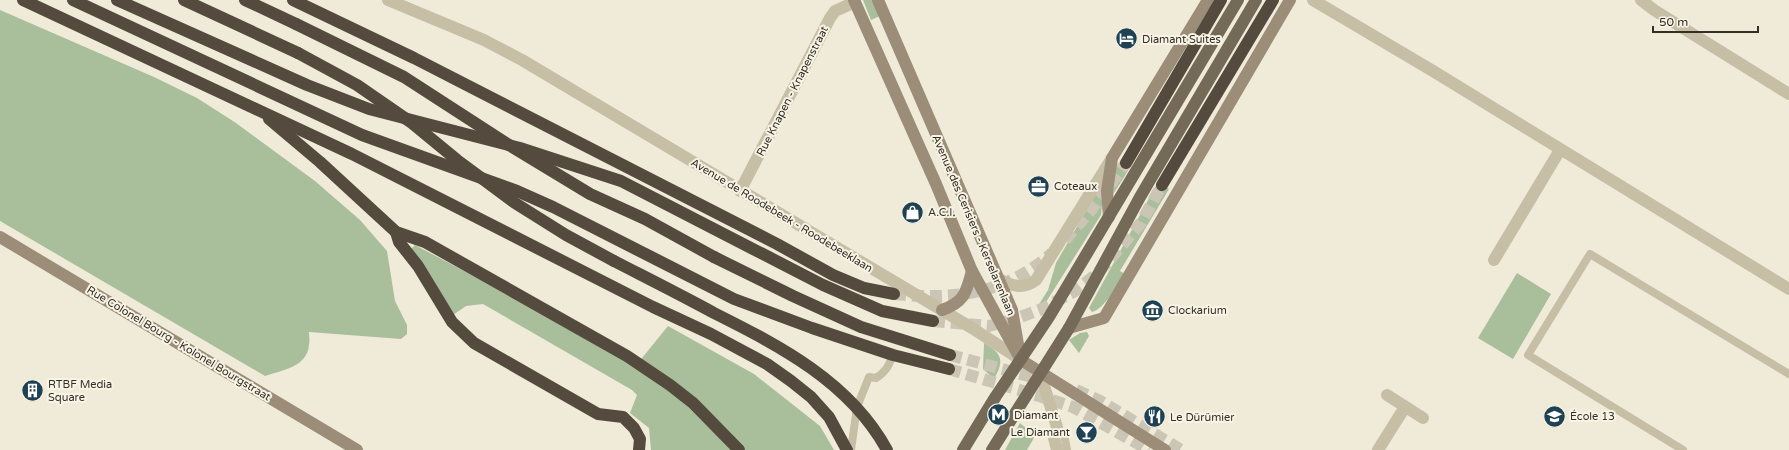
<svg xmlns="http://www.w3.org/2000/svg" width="1789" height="450" font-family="'Varela Round',sans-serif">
<rect width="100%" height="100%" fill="#f0ebd9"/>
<g fill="#a9be9a">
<path d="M 863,0 L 873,0 L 880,16 L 871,20 Z"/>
<path d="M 0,10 L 154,77 L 197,98 L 236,123 L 315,181 L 360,220 L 387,251 L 395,301 L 407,325 L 407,334 L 401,339 L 309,332 C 309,336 310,341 309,345 C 307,367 283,370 265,376 L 0,221 Z"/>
<path d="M 1121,160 L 1131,166 L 1112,196 L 1116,168 Z"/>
<path d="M 1158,182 L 1169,189 L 1120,271 L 1125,274 C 1119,284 1103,310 1092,312 L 1089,308 Z"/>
<path d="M 1101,185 L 1104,185 L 1101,215 L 1041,310 L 1038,306 L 1048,290 L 1056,263 Z"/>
<path d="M 415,245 L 638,363 L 668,326 L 754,374 L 820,426 L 834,450 L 651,450 L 649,428 L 630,413 L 637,395 L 632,390 L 483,304 L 466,306 L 453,315 L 411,249 Z"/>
<path d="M 1517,273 L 1551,294 L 1513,359 L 1478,338 Z"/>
<path d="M 1087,332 L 1089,336 L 1079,353 L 1069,340 L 1080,333 Z"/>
<path d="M 984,343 C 1003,354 1004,361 994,379 L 983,369 Z"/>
<path d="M 1020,423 L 1035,436 L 1027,450 L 1005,450 Z"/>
</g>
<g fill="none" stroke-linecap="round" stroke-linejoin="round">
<g stroke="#cac5b5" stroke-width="12" stroke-dasharray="12 6" stroke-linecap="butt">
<path d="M 1065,240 L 1092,209 L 1126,163"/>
<path d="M 894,294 C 953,300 1005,295 1052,253"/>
<path d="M 933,321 L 989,326 L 1012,320 L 1042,309 L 1075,291 L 1098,273 L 1141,223 L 1162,185"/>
<path d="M 950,355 L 1047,381"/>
<path d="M 949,369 L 1033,394 L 1073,407 L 1149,450"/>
<path d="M 1076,390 L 1102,402 L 1181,450"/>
</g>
<g stroke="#c7bea6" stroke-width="8">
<path d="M 1057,427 L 1064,434 L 1067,450"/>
<path d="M 851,450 L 857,407 L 869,377 L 876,378 C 886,372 889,365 893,355"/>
<path d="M 1683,450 L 1528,355 L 1590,254 L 1789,374"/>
</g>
<g stroke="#c7bea6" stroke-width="12">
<path d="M 388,0 L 484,40 L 522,60 L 972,328 L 1021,360"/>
<path d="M 1313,0 L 1433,71 L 1789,289"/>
<path d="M 1641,0 L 1654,10 L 1789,94"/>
<path d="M 740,191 L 830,18 L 835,11 L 855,2"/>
<path d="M 1494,260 L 1560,150"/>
<path d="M 997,278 C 1011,286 1023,290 1036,280 L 1112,158"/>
<path d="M 1040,373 L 1057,427 L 1054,438 L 1057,450"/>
<path d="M 1387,395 L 1423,418"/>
<path d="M 1378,450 L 1405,407"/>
</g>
<g stroke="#9b8d78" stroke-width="12">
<path d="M 854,0 L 936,184 L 972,271 L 1021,360 L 1165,450"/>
<path d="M 878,0 L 1012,310 L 1019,350"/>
<path d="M 1109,217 L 1107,191 L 1112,158 L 1208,0"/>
<path d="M 0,237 L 357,450"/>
<path d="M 942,310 C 965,302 966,292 972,271"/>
<path d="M 1069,328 L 1104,318 L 1290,0"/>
</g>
<g stroke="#756958" stroke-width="12">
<path d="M 963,450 L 996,396 L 1049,317 L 1238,0"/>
<path d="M 992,450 L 1069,328 L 1140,197 L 1256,0"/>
</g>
<g stroke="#544b3e" stroke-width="12">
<path d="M 23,0 L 352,154 L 653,307 L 711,334 L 767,364 L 791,381 L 811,397 L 829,417 L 847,450"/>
<path d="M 73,0 L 362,135 L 517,191 L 553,207 L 734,299 L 812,328 L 893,355 L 949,369"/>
<path d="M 117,0 L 307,85 L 369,109 L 520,148 L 621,181 L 823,285 L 882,311 L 933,321"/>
<path d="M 184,0 L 298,53"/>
<path d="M 245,0 L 296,24"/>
<path d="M 293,0 L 414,58 L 777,244 L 833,275 L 864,288 L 894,294"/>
<path d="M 269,119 L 320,162 L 396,232 L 425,242 L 627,356 L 670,385 L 693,403 L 739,450"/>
<path d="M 1126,163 L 1221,0"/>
<path d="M 1162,185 L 1273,0"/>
<path d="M 396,232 L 399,242 L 418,266 L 452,322 L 474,343 L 598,414 L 623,417 L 634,428 L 640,439 L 639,450"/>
<path d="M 714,257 L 793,296 L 861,327 L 950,355"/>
<path d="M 614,261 C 647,278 681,295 714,313 C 780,346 850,382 887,450"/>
</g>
<g stroke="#544b3e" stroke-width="12">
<path d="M 296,24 L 404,77 L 509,145 L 590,194 L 645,219 L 714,257"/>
<path d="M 298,53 L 357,85 L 412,123 L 457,160 L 515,203 L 566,235 L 614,261"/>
</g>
</g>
<defs>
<symbol id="hotel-disc" viewBox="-11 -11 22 22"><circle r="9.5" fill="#1e4253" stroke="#f8f4e5"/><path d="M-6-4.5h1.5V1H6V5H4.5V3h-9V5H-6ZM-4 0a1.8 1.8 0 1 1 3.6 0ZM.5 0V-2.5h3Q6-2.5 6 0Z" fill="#fff"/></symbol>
<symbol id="office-disc" viewBox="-11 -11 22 22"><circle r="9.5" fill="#1e4253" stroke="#f8f4e5"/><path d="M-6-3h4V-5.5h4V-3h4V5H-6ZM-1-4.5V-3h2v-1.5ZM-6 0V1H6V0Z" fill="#fff"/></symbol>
<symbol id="shop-disc" viewBox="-11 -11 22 22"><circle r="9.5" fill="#1e4253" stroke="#f8f4e5"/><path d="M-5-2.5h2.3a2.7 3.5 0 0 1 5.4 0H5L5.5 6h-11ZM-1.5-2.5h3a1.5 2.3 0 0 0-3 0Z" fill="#fff"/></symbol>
<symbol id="museum-disc" viewBox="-11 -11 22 22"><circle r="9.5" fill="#1e4253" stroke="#f8f4e5"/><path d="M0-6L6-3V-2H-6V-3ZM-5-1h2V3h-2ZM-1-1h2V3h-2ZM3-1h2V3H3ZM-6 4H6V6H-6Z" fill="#fff"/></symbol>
<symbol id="building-disc" viewBox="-11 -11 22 22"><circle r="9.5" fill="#1e4253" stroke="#f8f4e5"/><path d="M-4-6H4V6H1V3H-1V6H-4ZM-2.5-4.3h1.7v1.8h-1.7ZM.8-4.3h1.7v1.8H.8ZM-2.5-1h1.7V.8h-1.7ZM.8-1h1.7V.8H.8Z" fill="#fff"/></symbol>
<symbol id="metro-disc" viewBox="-11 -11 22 22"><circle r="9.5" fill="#1e4253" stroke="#f8f4e5"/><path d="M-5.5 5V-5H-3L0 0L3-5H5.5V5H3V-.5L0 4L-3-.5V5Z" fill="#fff"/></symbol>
<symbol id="school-disc" viewBox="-11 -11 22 22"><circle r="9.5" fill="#1e4253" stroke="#f8f4e5"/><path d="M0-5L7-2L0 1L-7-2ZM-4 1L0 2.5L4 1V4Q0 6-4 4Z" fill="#fff"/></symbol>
<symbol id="restaurant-disc" viewBox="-11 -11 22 22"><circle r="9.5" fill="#1e4253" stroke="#f8f4e5"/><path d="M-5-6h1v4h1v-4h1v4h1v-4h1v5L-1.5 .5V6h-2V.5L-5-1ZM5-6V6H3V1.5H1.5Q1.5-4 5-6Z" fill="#fff"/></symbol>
<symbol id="bar-disc" viewBox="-11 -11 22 22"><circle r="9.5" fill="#1e4253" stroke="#f8f4e5"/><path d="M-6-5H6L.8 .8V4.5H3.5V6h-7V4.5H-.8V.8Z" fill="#fff"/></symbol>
</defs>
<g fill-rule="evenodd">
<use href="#hotel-disc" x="1114" y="26" width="25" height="25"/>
<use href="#office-disc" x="1026" y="174" width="25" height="25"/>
<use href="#shop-disc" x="900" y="200" width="25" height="25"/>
<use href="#museum-disc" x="1140" y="298" width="25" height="25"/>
<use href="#building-disc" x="20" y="378" width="25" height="25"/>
<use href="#metro-disc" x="986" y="402" width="25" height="25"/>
<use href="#school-disc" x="1542" y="404" width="25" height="25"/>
<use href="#restaurant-disc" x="1142" y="404" width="25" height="25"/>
<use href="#bar-disc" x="1074" y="420" width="25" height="25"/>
</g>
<g text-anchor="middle" stroke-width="4" stroke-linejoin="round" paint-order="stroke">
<g font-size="11" fill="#342e27" stroke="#f8f4e5" text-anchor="start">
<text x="1142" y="43">Diamant Suites</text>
<text x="1054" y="190">Coteaux</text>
<text x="928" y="216">A.C.I.</text>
<text x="1168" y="314">Clockarium</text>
<text x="48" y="388">RTBF Media<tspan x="48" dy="13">Square</tspan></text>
<text x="1014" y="419">Diamant</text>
<text x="1570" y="420">École 13</text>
<text x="1170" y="421">Le Dürümier</text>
<text x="1070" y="436" text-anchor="end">Le Diamant</text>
</g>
<g font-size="11" fill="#342e27" stroke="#f8f4e5">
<text transform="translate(792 91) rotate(-63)" y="4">Rue Knapen - Knapenstraat</text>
<text transform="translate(782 215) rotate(31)" y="4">Avenue de Roodebeek - Roodebeeklaan</text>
<text transform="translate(974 225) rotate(67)" y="4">Avenue des Cerisiers - Kerselarenlaan</text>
<text transform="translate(179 343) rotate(31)" y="4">Rue Colonel Bourg - Kolonel Bourgstraat</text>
</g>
</g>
<path d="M1653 26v6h105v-6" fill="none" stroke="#342e27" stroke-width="2"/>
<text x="1659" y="26" font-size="12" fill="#342e27" stroke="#f8f4e5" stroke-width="3" paint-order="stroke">50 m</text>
</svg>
